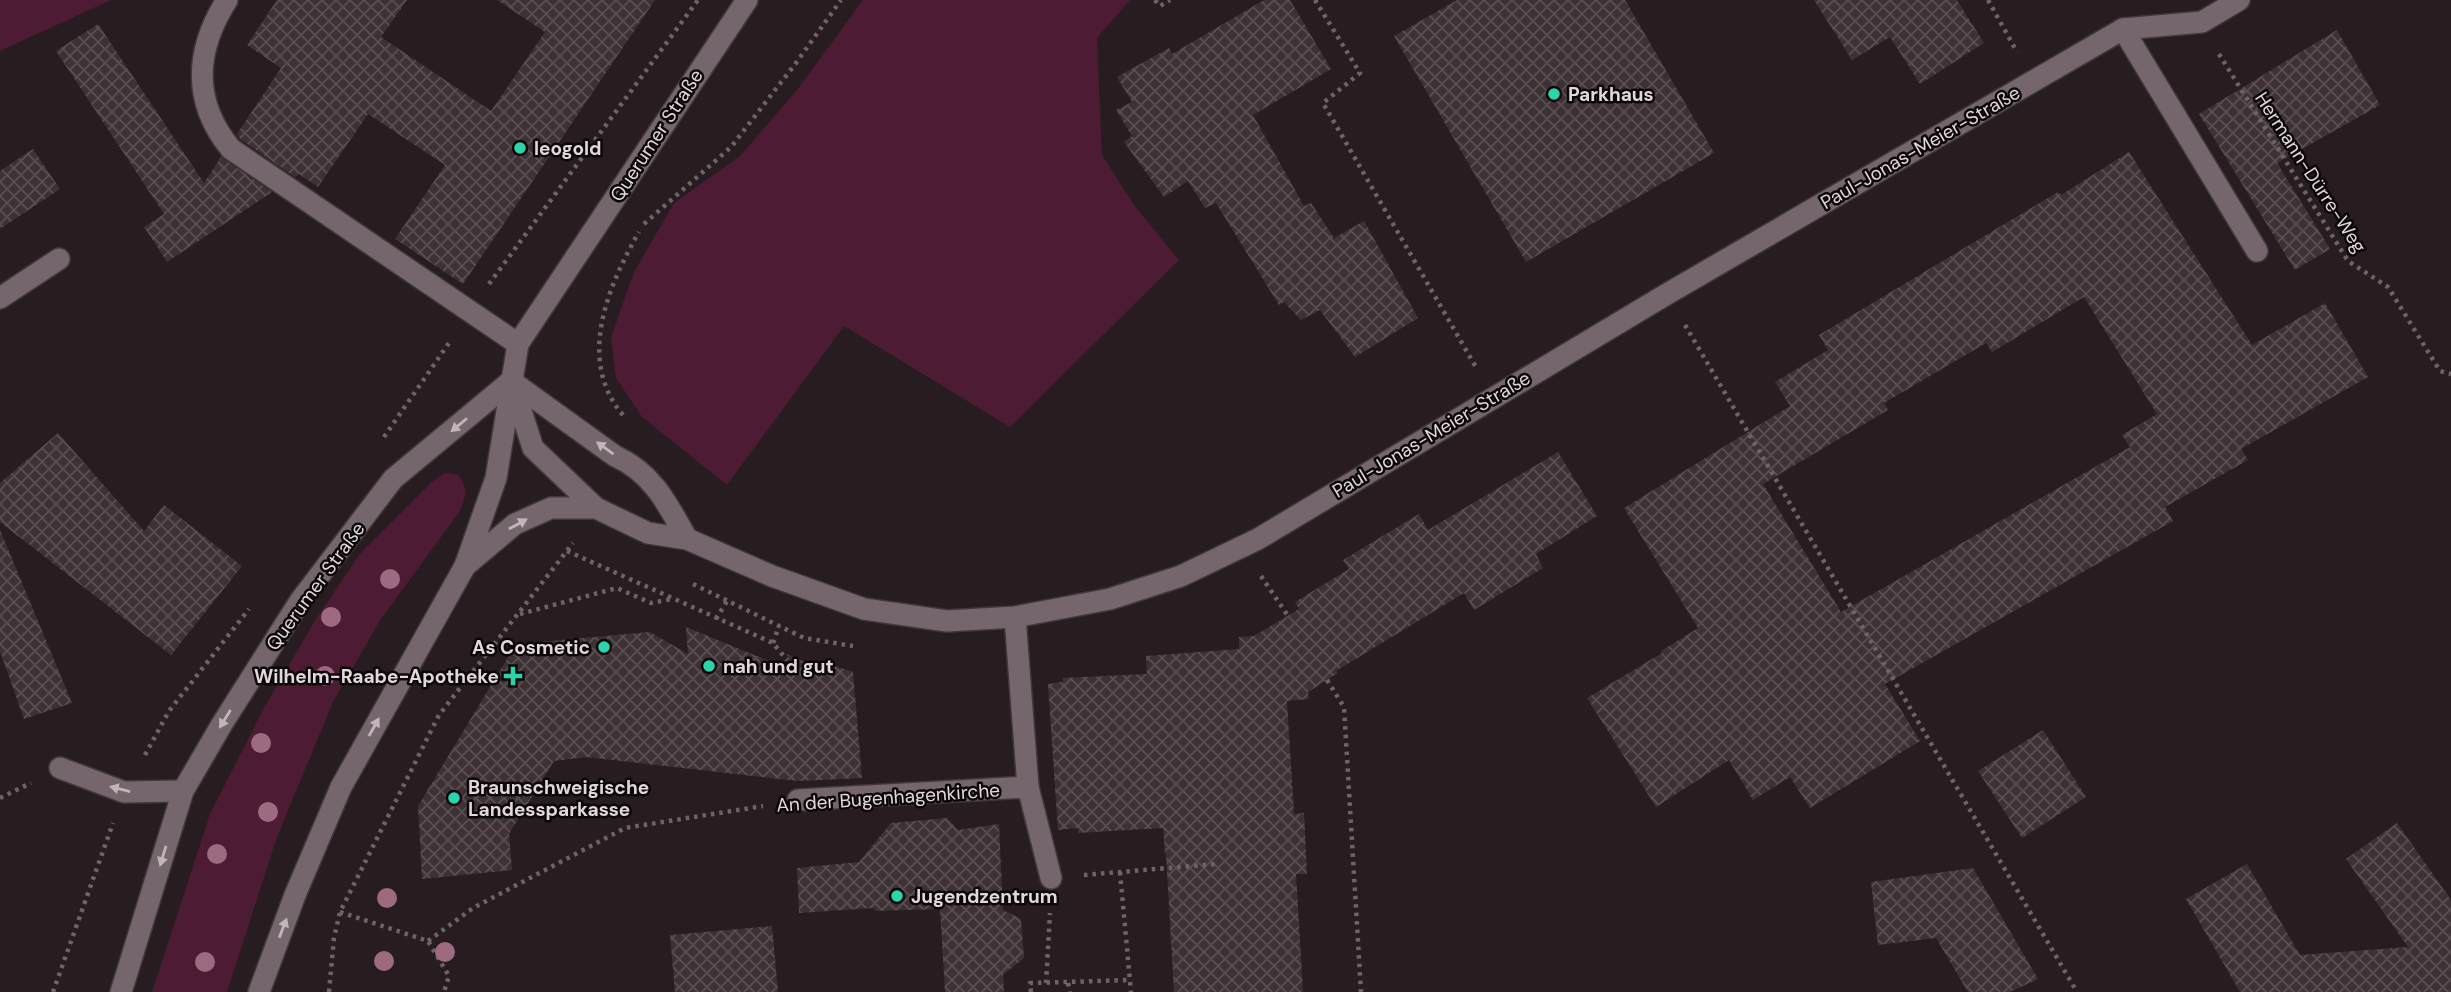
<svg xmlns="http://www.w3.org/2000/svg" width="2451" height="992" font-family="'DM Sans',sans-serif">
<defs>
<pattern id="building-cross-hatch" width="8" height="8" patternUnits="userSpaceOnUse" patternTransform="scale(1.75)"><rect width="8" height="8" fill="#3d3136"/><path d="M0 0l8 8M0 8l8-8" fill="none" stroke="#594e52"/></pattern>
</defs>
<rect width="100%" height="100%" fill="#271c20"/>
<g fill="#4d1b34">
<path d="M 0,0 L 111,0 L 0,51 Z"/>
<path d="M 863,0 L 1130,0 L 1097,38 L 1102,155 L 1134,205 L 1179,260 L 1010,427 L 844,326 L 727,485 L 642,417 L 616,378 L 611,337 L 634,272 L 674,203 L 740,156 L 797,90 Z"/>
<path d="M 445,473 L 458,475 C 469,489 466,495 460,511 L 381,619 L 333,702 L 277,837 L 227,992 L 152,992 L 210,814 L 265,706 L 314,622 L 359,555 L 433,481 Z"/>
</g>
<g fill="url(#building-cross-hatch)" fill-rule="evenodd">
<path d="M 277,0 L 407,0 L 381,37 L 491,111 L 545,32 L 497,0 L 655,0 L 463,284 L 395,239 L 445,165 L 368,114 L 318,187 L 299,174 L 295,177 L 240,139 L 237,134 L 281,68 L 247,45 Z"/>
<path d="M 1264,0 L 1290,0 L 1331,69 L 1253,115 L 1304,206 L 1311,203 L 1334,238 L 1364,221 L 1418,318 L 1355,357 L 1320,310 L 1301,320 L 1284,302 L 1279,305 L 1216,203 L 1205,208 L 1188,181 L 1164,197 L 1124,142 L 1132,136 L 1116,110 L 1132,102 L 1117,77 L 1169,48 L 1172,54 Z"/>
<path d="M 1457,0 L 1625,0 L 1714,153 L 1526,262 L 1394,36 Z"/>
<path d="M 1814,0 L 1957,0 L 1984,43 L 1920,84 L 1890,37 L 1852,60 Z"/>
<path d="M 98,24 L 204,183 L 221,157 L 272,192 L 167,262 L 144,227 L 164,214 L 56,51 Z"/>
<path d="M 2337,30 L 2380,105 L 2277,163 L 2330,249 L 2295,270 L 2199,114 Z"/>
<path d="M 33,149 L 60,189 L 0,229 L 0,171 Z"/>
<path d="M 2129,152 L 2252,345 L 2325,303 L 2368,377 L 2241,449 L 2248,460 L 2165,507 L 2173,521 L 1885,684 L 1920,741 L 1810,808 L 1790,777 L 1753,800 L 1729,760 L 1656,807 L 1587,698 L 1662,653 L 1661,651 L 1698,628 L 1624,508 L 1790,406 L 1775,382 L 1828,350 L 1819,335 L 2058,192 L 2061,195 ZM 2084,297 L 2157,414 L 2122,435 L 2130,447 L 1841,612 L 1763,484 L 1888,410 L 1884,403 L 1986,343 L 1992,352 Z"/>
<path d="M 58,433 L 144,531 L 164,505 L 242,566 L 171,655 L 0,522 L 0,483 Z"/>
<path d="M 1558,452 L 1597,516 L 1536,554 L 1543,568 L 1474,610 L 1464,593 L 1336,671 L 1338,673 L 1308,692 L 1309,699 L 1287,701 L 1294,814 L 1304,813 L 1307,874 L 1296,874 L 1303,992 L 1174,992 L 1166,854 L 1165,854 L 1163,828 L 1078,833 L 1078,828 L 1058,830 L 1048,684 L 1063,682 L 1063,678 L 1147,674 L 1146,656 L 1239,649 L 1239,637 L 1254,636 L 1299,609 L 1295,602 L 1349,569 L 1343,560 L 1419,514 L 1428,530 Z"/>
<path d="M 0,530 L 72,703 L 24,719 L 0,651 Z"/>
<path d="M 686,627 L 788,669 L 787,654 L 814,666 L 829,664 L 853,672 L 862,778 L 798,781 L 586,757 L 554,761 L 509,834 L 512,870 L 422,879 L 418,806 L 516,644 L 650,632 L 688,654 Z"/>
<path d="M 2043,730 L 2086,797 L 2022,838 L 1978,771 Z"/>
<path d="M 947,818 L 958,830 L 999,824 L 1003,910 L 1021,919 L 1024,958 L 1003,975 L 1004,992 L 945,992 L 940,909 L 876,911 L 873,908 L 799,913 L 797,868 L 859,862 L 891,823 Z"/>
<path d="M 2397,823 L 2451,900 L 2451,992 L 2240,992 L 2186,899 L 2247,864 L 2300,955 L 2408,947 L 2346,859 Z"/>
<path d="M 1973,868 L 2038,979 L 2010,992 L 1968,992 L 1936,938 L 1878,945 L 1871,882 Z"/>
<path d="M 772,926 L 778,992 L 675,992 L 670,935 Z"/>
</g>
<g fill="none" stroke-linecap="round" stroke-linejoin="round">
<defs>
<g id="minor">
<path d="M 227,0 C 195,50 192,102 231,149 L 518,344"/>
<path d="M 2123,29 L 2257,251"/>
<path d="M 0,298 L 59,259"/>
<path d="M 511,381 L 615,456 C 653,473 668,505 687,539"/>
<path d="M 513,386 L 533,448 L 596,508"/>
<path d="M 465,566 L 515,524 L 551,508 L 596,508 L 648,533 L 687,539 L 772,576 L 864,609 L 947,621 L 1015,617 L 1110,599 L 1181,576 L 1258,539 L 1667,294 L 2123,29 L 2202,22 L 2239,0"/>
<path d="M 60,768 L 124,792 L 183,791"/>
<path d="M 1028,787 L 1051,878"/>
<path d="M 798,800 L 1028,787 L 1015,617"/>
<path d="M 121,992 L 183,791 L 222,724 L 300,601 L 393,479 L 511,381"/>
<path d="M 259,992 L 295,895 L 341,787 L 465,566 L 496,478 L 518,344 L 747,0"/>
</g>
</defs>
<use href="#minor" stroke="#41383c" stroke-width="24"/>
<g stroke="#6e6468" stroke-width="4.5" stroke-dasharray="3.5 5" stroke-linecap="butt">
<path d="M 1155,0 L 1160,6 L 1170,0"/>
<path d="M 1315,0 L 1360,73 L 1323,103 L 1477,369"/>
<path d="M 1988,0 L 2017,52"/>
<path d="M 2219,54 L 2348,261 L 2388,287 L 2440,371 L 2451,374"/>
<path d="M 644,224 L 731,147 L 796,63 L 841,0"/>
<path d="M 489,284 L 698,0"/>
<path d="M 1685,325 L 2077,992"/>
<path d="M 623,415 C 576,360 608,286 639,232"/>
<path d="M 384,437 L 451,340"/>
<path d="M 567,551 L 773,643 L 787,660"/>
<path d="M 1261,576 L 1288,616"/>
<path d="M 693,584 L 804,638 L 853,646"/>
<path d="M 520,614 L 617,588 L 651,603 L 672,599"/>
<path d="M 716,619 L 727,601"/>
<path d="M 773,643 L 779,626"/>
<path d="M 1327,680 L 1344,707 L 1361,992"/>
<path d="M 145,755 L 169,711 L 249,609"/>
<path d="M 0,798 L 31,783"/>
<path d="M 1120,872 L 1131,992"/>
<path d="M 1084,875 L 1216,864"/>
<path d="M 340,912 L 428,941 L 449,976 L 444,992"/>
<path d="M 428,941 L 473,908 L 625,828 L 763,806"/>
<path d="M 1046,983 L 1050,913"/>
<path d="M 1068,983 L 1070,992"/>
<path d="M 53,992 L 113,823"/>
<path d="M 329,992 L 334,938 L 340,912 L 439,715 L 573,543"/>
<path d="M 1031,992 L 1030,983 L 1130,980"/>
</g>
<use href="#minor" stroke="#74666c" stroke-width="21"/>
</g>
<g fill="#9d6a80">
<circle cx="390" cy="579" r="10"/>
<circle cx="331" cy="617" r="10"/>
<circle cx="325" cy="676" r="10"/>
<circle cx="261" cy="743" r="10"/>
<circle cx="268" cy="812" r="10"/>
<circle cx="217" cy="854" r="10"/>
<circle cx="387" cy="898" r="10"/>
<circle cx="445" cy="952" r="10"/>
<circle cx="384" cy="961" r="10"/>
<circle cx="205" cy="962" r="10"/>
</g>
<defs><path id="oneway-solid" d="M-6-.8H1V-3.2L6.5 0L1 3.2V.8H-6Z" transform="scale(1.75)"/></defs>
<g fill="#c0b6ba">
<use href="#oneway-solid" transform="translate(459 425) rotate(140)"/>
<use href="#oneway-solid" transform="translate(605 448) rotate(-144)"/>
<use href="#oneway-solid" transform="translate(518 524) rotate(-29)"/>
<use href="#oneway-solid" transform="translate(225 719) rotate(122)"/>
<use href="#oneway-solid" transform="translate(374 727) rotate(-61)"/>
<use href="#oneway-solid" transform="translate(120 789) rotate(-166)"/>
<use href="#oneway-solid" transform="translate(163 856) rotate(107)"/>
<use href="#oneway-solid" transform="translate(283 928) rotate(-69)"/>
</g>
<g fill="#2ad5ac" stroke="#0c080a" stroke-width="2.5">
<circle cx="1554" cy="94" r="7"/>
<circle cx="520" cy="148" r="7"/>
<circle cx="604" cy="647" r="7"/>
<circle cx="709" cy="666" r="7"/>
<path d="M509.5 665.5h7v7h7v7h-7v7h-7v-7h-7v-7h7z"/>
<circle cx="454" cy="798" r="7"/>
<circle cx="897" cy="896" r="7"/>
</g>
<g text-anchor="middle" stroke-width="5" stroke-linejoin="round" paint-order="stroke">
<g font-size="19" font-weight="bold" fill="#e0d8db" stroke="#0c080a" text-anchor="start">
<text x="1568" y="101">Parkhaus</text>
<text x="534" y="155">leogold</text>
<text x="590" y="654" text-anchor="end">As Cosmetic</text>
<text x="723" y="673">nah und gut</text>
<text x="499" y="683" text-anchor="end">Wilhelm-Raabe-Apotheke</text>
<text x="468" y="794">Braunschweigische<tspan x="468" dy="22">Landessparkasse</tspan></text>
<text x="911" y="903">Jugendzentrum</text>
</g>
<g font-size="19" fill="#e0d8db" stroke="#0c080a">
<text transform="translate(656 135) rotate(-57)" y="7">Querumer Straße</text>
<text transform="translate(1920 147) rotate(-30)" y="7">Paul-Jonas-Meier-Straße</text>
<text transform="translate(2311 172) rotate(57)" y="7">Hermann-Dürre-Weg</text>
<text transform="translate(1431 434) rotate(-31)" y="7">Paul-Jonas-Meier-Straße</text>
<text transform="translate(315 586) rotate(-54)" y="7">Querumer Straße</text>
<text transform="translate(888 797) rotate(-4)" y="7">An der Bugenhagenkirche</text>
</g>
</g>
</svg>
